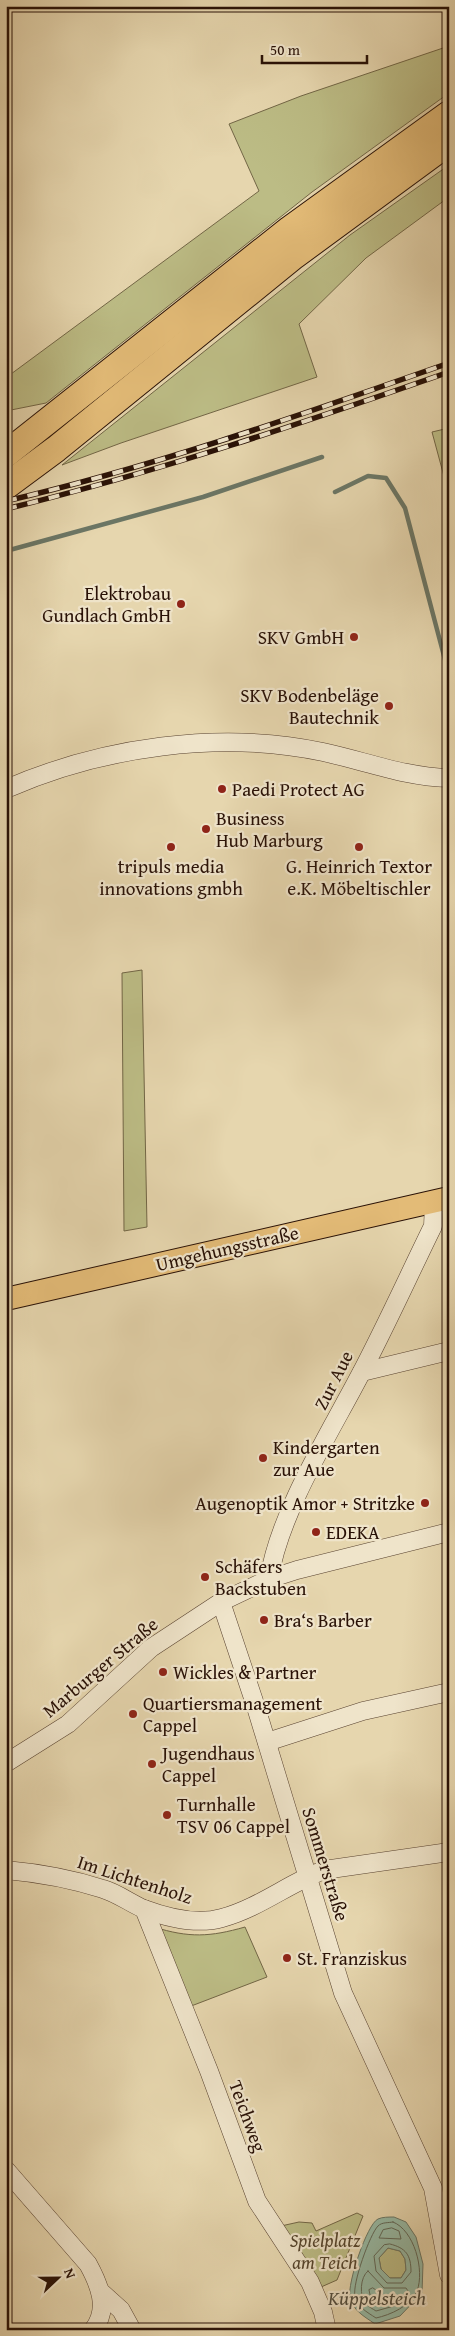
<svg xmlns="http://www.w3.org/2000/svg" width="455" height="2336" font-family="'Gentium Book Plus',serif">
<rect width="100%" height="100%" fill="#e6d6ae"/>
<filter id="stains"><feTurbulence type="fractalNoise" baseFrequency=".004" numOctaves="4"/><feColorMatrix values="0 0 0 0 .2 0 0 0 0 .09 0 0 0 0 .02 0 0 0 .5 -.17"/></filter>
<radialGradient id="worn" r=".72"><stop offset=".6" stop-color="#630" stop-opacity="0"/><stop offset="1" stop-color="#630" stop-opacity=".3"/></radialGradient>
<g fill="#bcbc85" stroke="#726646">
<path d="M 449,46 L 449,93 L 312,192 L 46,403 L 6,411 L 6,382 L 11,374 L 259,191 L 229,124 L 301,96 Z"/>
<path d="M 449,165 L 449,197 L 366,258 L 299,324 L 317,377 L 121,443 L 62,465 L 350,235 Z"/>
<path d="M 449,428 L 449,495 L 432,432 Z"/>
<path d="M 142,970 L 147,1227 L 124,1231 L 122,973 Z"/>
<path d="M 154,1927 C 189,1938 210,1937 245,1927 L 267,1977 L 186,2008 Z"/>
<path d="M 357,2213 L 363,2216 L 337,2280 L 321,2287 L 281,2226 L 299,2222 L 312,2223 L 316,2231 Z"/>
<path d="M 388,2248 L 400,2251 L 405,2259 L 406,2270 L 401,2278 L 390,2278 L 381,2269 L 379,2258 Z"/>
</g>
<path fill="#97baa5" stroke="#6b7665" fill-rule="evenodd" d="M 394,2217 L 406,2222 L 416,2237 L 423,2264 L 422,2293 L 400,2316 L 375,2324 C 364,2316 353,2311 350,2297 C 347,2284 367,2224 378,2219 C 382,2217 389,2217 394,2217 ZM 388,2248 L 400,2251 L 405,2259 L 406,2270 L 401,2278 L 390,2278 L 381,2269 L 379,2258 Z"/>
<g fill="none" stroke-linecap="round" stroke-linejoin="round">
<g stroke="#606656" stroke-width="1">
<path d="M 393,2222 C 414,2230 425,2270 417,2291 C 411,2306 390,2315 376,2318 C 367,2312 357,2307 355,2296 C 352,2284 370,2234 378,2226 C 382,2222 388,2223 393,2222 Z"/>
<path d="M 392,2228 L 399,2231 L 401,2239 L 379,2238 L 383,2230 Z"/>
<path d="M 390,2244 C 406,2248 411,2255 411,2272 L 402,2283 L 387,2283 L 376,2271 L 374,2256 L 384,2245 Z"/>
<path d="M 368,2271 L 384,2288 L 406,2288 L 408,2291 L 394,2306 L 376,2311 C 373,2309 369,2307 366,2304 C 359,2296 360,2277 368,2271 Z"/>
<path d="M 373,2288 L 386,2297 L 387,2300 L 378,2303 L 371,2299 L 369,2290 Z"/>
</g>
<g stroke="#6b7665" stroke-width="4.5">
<path d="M 335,492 L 368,476 L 386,478 L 405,508 L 449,675"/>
<path d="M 6,551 L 203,497 L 322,457"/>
</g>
<defs>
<g id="minor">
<path d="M 6,789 C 102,747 220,730 323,752 C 365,761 405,777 449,778"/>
<path d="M 362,1372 L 449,1351"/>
<path d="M 269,1579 C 279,1514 328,1436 359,1377 C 385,1328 408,1277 433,1226 L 434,1202"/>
<path d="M 221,1602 L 255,1704 L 343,1993 L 433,2188 L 449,2275"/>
<path d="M 267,1742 L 363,1711 L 449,1692"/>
<path d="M 6,1763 L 68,1724 L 151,1648 L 221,1602 L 269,1579 L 297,1570 L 449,1532"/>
<path d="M 6,1870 C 39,1873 72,1879 103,1889 C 117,1893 130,1903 144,1909 C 168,1918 197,1925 222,1918 C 259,1908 289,1883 324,1870 L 449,1852"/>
<path d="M 144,1909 L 209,2071 L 257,2201 L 310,2282 L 323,2312 L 327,2330"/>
<path d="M 6,2170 L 88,2264 C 99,2284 110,2309 93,2330"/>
<path d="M 101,2292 L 121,2310 L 132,2330"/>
</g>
<path id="major" d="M 6,1299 L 449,1198"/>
<g id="highway">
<path d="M 6,454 L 290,229 L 449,114"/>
<path d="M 6,486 L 56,449 L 294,256 L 449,142"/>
</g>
</defs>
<use href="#minor" stroke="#584230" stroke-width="19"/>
<use href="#major" stroke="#291106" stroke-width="24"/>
<use href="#highway" stroke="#291106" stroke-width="28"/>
<use href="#minor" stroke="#efe4ca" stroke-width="18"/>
<use href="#major" stroke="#e3bb77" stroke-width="22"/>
<use href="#highway" stroke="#e3bb77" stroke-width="26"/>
<defs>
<g id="rail">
<path d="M 6,501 C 157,466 303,414 449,363"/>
<path d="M 6,509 C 157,472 303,423 449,372"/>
</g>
</defs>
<use href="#rail" stroke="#291106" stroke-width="5.5"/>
<use href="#rail" stroke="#efe4ca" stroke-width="4" stroke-dasharray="11" stroke-linecap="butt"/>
</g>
<g fill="#8f2418" stroke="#efe4ca" stroke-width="2">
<circle cx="181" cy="604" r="5"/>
<circle cx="354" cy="637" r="5"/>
<circle cx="389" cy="706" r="5"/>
<circle cx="222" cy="789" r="5"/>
<circle cx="206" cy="829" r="5"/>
<circle cx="171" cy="847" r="5"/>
<circle cx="359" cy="847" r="5"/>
<circle cx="263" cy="1458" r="5"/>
<circle cx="425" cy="1503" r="5"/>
<circle cx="316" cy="1532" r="5"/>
<circle cx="205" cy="1577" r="5"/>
<circle cx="264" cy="1620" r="5"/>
<circle cx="163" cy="1672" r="5"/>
<circle cx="133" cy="1714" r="5"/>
<circle cx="152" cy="1764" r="5"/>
<circle cx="167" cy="1815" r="5"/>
<circle cx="287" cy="1958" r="5"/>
</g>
<g text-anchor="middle" stroke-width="4.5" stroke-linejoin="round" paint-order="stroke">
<g font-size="19" fill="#291106" stroke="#efe4ca" text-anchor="start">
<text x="171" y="600" text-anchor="end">Elektrobau<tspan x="171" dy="22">Gundlach GmbH</tspan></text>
<text x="344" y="644" text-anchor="end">SKV GmbH</text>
<text x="379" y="702" text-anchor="end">SKV Bodenbeläge<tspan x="379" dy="22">Bautechnik</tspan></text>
<text x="232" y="796">Paedi Protect AG</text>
<text x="216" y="825">Business<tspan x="216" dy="22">Hub Marburg</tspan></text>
<text x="171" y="873" text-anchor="middle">tripuls media<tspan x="171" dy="22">innovations gmbh</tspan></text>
<text x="359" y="873" text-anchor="middle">G. Heinrich Textor<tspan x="359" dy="22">e.K. Möbeltischler</tspan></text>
<text x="273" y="1454">Kindergarten<tspan x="273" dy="22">zur Aue</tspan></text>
<text x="415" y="1510" text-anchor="end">Augenoptik Amor + Stritzke</text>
<text x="326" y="1539">EDEKA</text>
<text x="215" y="1573">Schäfers<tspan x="215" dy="22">Backstuben</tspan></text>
<text x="274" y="1627">Bra‘s Barber</text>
<text x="173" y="1679">Wickles &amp; Partner</text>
<text x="143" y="1710">Quartiersmanagement<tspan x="143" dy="22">Cappel</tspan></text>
<text x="162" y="1760">Jugendhaus<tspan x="162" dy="22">Cappel</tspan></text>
<text x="177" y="1811">Turnhalle<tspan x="177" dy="22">TSV 06 Cappel</tspan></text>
<text x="297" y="1965">St. Franziskus</text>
</g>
<g font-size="19" fill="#291106" stroke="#efe4ca">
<text transform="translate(227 1248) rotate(-13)" y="7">Umgehungsstraße</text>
<text transform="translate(333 1380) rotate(-63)" y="7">Zur Aue</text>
<text transform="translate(100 1667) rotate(-40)" y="7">Marburger Straße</text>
<text transform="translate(326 1864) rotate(73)" y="7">Sommerstraße</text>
<text transform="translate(135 1879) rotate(18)" y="7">Im Lichtenholz</text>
<text transform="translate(248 2116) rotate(70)" y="7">Teichweg</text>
</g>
<g font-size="19" font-style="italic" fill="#55442c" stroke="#efe4ca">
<text x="325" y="2247">Spielplatz<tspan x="325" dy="22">am Teich</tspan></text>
</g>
<g font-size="20" font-style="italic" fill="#504c3e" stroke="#efe4ca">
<text x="377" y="2305">Küppelsteich</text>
</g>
</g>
<rect width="455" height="2336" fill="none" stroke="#e6d6ae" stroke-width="25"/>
<rect x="8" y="8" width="440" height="2321" fill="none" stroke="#291106" stroke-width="2.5"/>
<rect x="12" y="12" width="430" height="2311" fill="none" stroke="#291106"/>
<g transform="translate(58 2278) rotate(68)" stroke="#efe4ca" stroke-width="4" paint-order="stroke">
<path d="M0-4L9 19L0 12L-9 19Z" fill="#291106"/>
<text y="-8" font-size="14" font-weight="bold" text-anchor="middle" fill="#291106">N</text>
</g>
<path d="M262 55v8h105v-8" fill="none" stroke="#291106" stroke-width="2.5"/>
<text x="270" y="55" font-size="15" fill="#291106" stroke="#efe4ca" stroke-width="4" paint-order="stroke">50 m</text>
<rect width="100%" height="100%" filter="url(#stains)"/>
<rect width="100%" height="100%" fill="url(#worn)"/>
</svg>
